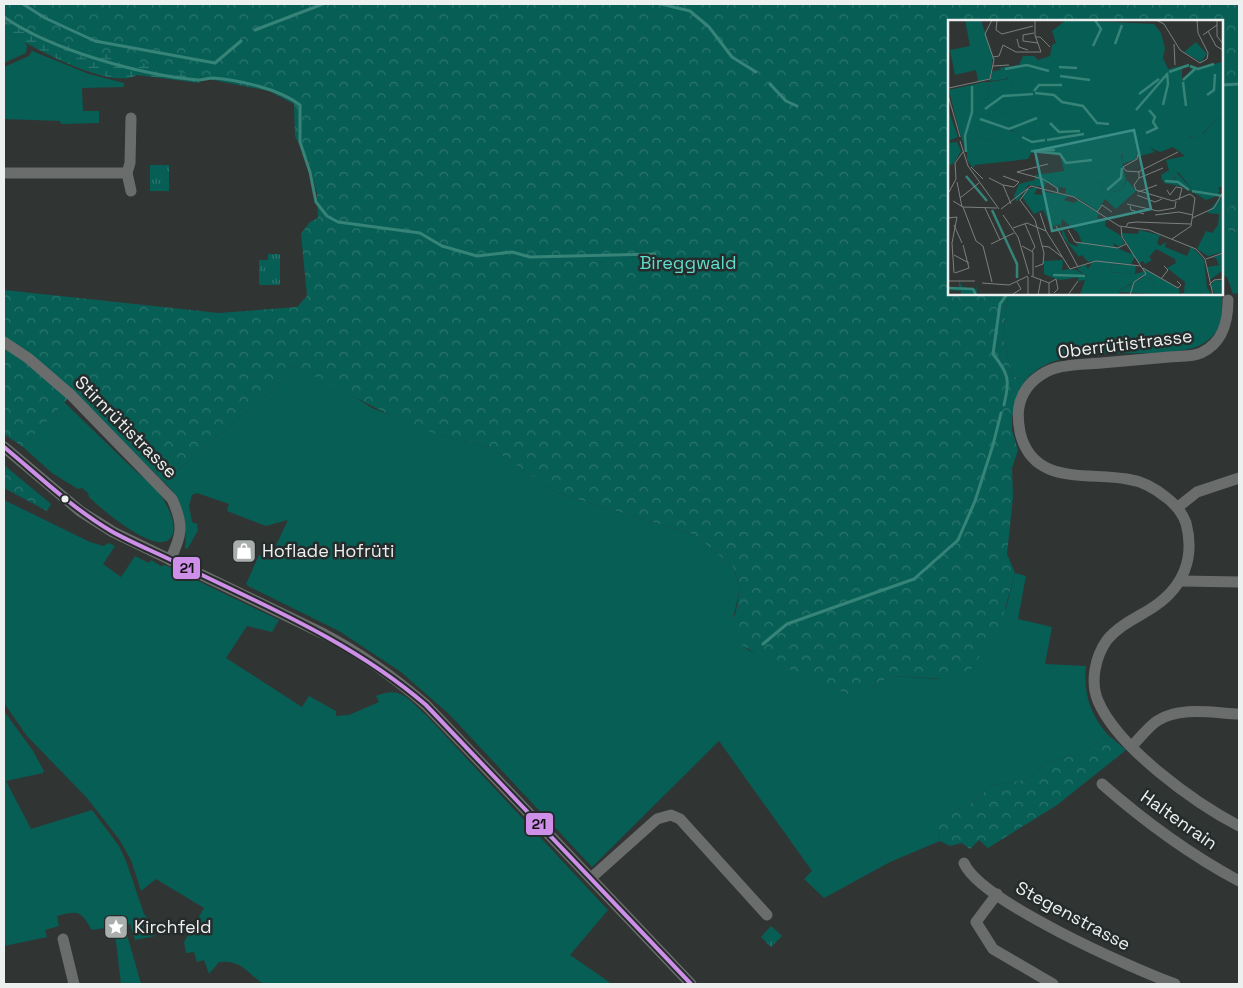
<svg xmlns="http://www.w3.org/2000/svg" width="1243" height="988" font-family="'Space Grotesk',sans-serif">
<defs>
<pattern id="forest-crowns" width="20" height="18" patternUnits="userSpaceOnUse" patternTransform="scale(1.25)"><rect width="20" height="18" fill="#075e55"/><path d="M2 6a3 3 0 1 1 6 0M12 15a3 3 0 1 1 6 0" fill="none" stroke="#2b756e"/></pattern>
<pattern id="wetland-marsh" width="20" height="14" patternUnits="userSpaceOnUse" patternTransform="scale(1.25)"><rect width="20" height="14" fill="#075e55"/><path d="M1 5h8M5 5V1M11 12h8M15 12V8" fill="none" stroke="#2b756e"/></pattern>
<pattern id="park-tufts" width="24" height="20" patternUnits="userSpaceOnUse" patternTransform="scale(1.25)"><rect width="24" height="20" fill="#075e55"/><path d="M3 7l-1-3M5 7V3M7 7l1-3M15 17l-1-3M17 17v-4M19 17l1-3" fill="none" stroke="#2b756e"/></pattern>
</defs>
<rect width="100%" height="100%" fill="#303534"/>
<g fill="#075e55">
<path d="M 4,31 L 24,41 L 27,46 L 26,53 L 4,63 Z"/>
<path d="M 32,51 L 89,74 L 124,83 L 124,87 L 82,88 L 83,111 L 99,111 L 99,123 L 61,124 L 60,121 L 4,119 L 4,67 L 29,56 Z"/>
<path d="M 1222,84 L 1239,84 L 1239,196 L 1222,216 Z"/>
<path d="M 1222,229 L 1239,233 L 1239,293 L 1233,294 L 1227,277 L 1222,275 Z"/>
<path d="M 1008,294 L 1222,294 C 1222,305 1223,317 1218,328 C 1194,379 1070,327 1026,380 L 1012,376 L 1003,335 Z"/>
<path d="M 292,365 L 340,388 L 372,408 L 442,436 L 490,447 L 557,493 L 695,535 L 733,567 L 740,587 L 734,615 L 746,649 L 847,694 L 857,694 L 893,676 L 939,679 L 1006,608 L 1015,573 L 1026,576 L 1018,619 L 1052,627 L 1045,664 L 1086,666 C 1083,692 1090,714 1107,734 L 1081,754 L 1049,761 L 1028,779 L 990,786 L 974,802 L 948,814 L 938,832 L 940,841 L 890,862 L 824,898 L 804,879 L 812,871 L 719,741 L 592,867 L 449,714 L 401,672 L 339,631 L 248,586 L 246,584 L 259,555 L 269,560 L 288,520 L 266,526 L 227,511 L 229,504 L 197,493 L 192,495 L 189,506 L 192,522 L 197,524 L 198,530 L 188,548 L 185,549 C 187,523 184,500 164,482 L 275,388 Z"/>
<path d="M 64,402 C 85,422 106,443 127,463 C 138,474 153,484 162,497 C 168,507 176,522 173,533 C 164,564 99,507 89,497 L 88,493 L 82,488 L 78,489 L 52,473 L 23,447 Z"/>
<path d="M 4,500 L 90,542 L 103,546 L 109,543 L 115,546 L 103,564 L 121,577 L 135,556 L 149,563 L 151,560 L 161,566 L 165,565 L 279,620 L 272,632 L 247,626 L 226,658 L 302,707 L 309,696 L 336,711 L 336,716 L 349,715 L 379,702 L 376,696 C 402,685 408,700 427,716 L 608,910 L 570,955 L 612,984 L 264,984 C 246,973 243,960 219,962 L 209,974 L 204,960 L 197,962 L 194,952 L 186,953 L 184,942 L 204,908 L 156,879 L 141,891 L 131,860 L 119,839 L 87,798 L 27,736 L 4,703 Z"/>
<path d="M 4,711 L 33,751 L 44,771 L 43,773 L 6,781 L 31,829 L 92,810 L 119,846 L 126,861 L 144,914 L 151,922 L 155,936 L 135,940 L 130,924 L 92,930 C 80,911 80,910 57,916 L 59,926 L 45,930 L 47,937 L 4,946 Z"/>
<path d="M 126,931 L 141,984 L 121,984 L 115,933 Z"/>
</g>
<g fill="url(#forest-crowns)">
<path d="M 4,4 L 1239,4 L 1239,84 L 1222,84 L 1222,21 L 949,21 L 949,294 L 1008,294 L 1003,335 L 1012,376 L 1026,380 L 1018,393 L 1012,417 L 1012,430 L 1018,450 L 1012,468 L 1013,497 L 1007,554 L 1015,573 L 1000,627 L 969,672 L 948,679 L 893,676 L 857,694 L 847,694 L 761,657 L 739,643 L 733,629 L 740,587 L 733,567 L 695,535 L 557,493 L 490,447 L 442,436 L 405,423 L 292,365 L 275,388 L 164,482 L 73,393 L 23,447 L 4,434 L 4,290 L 219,313 L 297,307 L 307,296 L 301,234 L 310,222 L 318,218 L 317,194 L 309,162 L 295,136 L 294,104 L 269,91 L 143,66 L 56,42 L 13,25 L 4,19 Z"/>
<path d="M 1239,196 L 1239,233 L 1222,229 L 1222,216 Z"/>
<path d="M 4,465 L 51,504 L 47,511 L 4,488 Z"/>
<path d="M 1107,734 L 1126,750 L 1057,805 L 988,848 L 979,840 L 970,849 L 962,843 L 950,846 L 940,841 L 938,832 L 940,824 L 948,814 L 974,802 L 990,786 L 1028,779 L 1049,761 L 1081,754 Z"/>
</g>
<path fill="url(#wetland-marsh)" d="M 4,19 L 13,25 L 56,42 L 200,77 L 200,83 L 137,75 C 108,91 30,45 4,31 Z"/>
<g fill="url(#park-tufts)">
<rect x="150" y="165" width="19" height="26"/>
<path d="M 268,254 L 280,254 L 280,285 L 259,285 L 259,260 L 268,260 Z"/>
<path d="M 771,926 L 782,936 L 771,947 L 761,937 Z"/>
</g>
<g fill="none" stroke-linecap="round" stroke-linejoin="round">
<g stroke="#368378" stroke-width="3">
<path d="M 23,4 L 45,18 L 95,41 L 215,63 L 241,41"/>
<path d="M 661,4 L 690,11 L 709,27 L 732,57 L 756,72"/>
<path d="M 4,17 C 51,50 141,75 198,80 C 203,80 208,78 213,78 C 239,80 280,89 300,105 L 300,142 L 310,172 L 316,202 L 327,216 L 338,222 L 420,233 L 442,246 L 477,256 L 512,252 L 530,257 L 655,254"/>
<path d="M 255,30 L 323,4"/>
<path d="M 770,84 L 786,101 L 797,106"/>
<path d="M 1222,85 L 1239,84"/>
<path d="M 1004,405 C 1010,380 1009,374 993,354 L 1000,304 L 1007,294"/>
<path d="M 763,644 L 787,624 L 914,579 L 958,540 L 975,501 L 993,445 L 1001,413"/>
</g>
<g stroke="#6b6d6c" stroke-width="11">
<path d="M 4,173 L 127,173 L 131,191"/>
<path d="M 127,173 L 130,163 L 131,118"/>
<path d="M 1228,300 C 1228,322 1223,343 1201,353 C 1192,357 1179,356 1169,357 C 1147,359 1124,361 1101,363 C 1088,364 1073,364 1060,367 C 1048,369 1034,378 1027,388 C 1017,402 1017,416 1020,432 C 1032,486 1087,472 1127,479 C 1142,481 1155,488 1167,498 C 1176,505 1182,512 1186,523 C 1195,557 1184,586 1155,606 C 1139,617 1120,624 1107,640 C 1095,657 1090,682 1098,701 C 1118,748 1195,803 1239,826"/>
<path d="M 4,342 L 28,358 L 71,395 L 172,499 C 184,525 182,535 170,560"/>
<path d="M 4,447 L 80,511 L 113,532 L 324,634 C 362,654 394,677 426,705 L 691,984"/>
<path d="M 1178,507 L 1197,492 L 1239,478"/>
<path d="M 1181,581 L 1239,582"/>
<path d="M 1132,746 C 1140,738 1148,727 1157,721 C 1179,706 1214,713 1239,714"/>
<path d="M 1102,784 C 1144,821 1189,854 1239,881"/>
<path d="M 964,863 C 980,901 1133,969 1175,984"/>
<path d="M 591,878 L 657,819 L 671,815 L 680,819 L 767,915"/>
<path d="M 997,894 L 976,922 L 993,949 L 1053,984"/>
<path d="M 63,939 L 74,984"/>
</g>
<defs>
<path id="bus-1" d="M 4,447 C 39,476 72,508 111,531 C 134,544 160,554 183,566 C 268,607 354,643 426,705 L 691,984"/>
</defs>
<use href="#bus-1" stroke="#252c2b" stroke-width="8"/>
<use href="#bus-1" stroke="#ce8fe9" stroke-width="4"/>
</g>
<defs>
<symbol id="shop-square" viewBox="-11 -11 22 22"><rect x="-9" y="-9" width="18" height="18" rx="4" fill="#aaafae" stroke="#252c2b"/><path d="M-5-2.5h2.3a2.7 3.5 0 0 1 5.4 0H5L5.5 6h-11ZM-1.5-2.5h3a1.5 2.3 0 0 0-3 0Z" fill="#fff"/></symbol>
<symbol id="sight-square" viewBox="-11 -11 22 22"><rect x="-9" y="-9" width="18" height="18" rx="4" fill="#aaafae" stroke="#252c2b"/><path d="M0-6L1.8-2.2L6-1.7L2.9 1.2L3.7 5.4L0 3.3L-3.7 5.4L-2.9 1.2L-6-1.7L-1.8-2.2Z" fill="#fff"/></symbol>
</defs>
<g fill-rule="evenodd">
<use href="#shop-square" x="230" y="537" width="28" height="28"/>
<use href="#sight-square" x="102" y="913" width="28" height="28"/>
</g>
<circle fill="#ecf0ef" stroke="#252c2b" stroke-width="2" cx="65" cy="499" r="4.5"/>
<g text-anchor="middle" stroke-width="5" stroke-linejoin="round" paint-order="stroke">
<g font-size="18" fill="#61dccb" stroke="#252c2b">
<text x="688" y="269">Bireggwald</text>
</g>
<g font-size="18" fill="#ecf0ef" stroke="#252c2b">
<text transform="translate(1125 344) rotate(-7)" y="6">Oberrütistrasse</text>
<text transform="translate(126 427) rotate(45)" y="6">Stirnrütistrasse</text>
<text transform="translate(1179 820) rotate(35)" y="6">Haltenrain</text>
<text transform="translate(1073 916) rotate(28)" y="6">Stegenstrasse</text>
</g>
<g font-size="18" fill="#ecf0ef" stroke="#252c2b" text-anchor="start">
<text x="262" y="557">Hoflade Hofrüti</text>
<text x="134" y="933">Kirchfeld</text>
</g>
</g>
<g transform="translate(948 20)">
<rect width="275" height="275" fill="#303534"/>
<path d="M 61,59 L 65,63 L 64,79 L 61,92 L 55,94 L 83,98 L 88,107 L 87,116 L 74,119 L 70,113 L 54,106 L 43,121 L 29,117 L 17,129 L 10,107 L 23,87 L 19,86 L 21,75 L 39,80 L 41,62 ZM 275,98 L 275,166 L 270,168 L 272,171 L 269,174 L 245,170 L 231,153 L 226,152 L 226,159 L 214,159 L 213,155 L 221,150 L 218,140 L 237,136 L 225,127 L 236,119 L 255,114 L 266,102 ZM 189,116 L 188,128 L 202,128 L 207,132 L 192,136 L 189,132 L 188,139 L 174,144 L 175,127 L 179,119 ZM 116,155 L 152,162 L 157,170 L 166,172 L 174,169 L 179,160 L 188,171 L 168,189 L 157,179 L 149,191 L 130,178 L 117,174 L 118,168 L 111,167 L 111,172 L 108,167 ZM 90,167 L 86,174 L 94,175 L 93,171 L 120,176 L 116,180 L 126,183 L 130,180 L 151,194 L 149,198 L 158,201 L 157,206 L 172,215 L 176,223 L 172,227 L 165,223 L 167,227 L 178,232 L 184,234 L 173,213 L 190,214 L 191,210 L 212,215 L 209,223 L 212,226 L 218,222 L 217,227 L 239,236 L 243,227 L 248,231 L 256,240 L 259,268 L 264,275 L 225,275 L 223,270 L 208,267 L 202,259 L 195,257 L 170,271 L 173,275 L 132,275 L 137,260 L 130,261 L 130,257 L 139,256 L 129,249 L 137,244 L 140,249 L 145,241 L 140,242 L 134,235 L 131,237 L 115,217 L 112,204 L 103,207 L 95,190 L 86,194 L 74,177 L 80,169 ZM 114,199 L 130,213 L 134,223 L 128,223 L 130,227 L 121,223 L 113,205 ZM 208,229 L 227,239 L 228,243 L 219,248 L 237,262 L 236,273 L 231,274 L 231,269 L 195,248 L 195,252 L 186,254 L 163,252 L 162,244 L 183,244 L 187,237 L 191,243 L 195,241 L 197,244 L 204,240 L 201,237 ZM 271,178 L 275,179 L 275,232 L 260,236 L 249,229 L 258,211 L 264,213 L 270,205 L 271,194 L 259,193 ZM 275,233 L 275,250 L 262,260 L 259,247 L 271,245 L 268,238 L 264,238 ZM 11,260 L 14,267 L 28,269 L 28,264 L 29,275 L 13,275 L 13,271 L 0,270 L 11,267 ZM 275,260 L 275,275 L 267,275 L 263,266 L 265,261 Z" fill="#075e55" fill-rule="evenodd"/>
<path d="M 118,0 L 206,4 L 213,13 L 217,28 L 215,38 L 220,49 L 238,45 L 234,49 L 234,59 L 244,50 L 241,46 L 253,48 L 273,42 L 275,98 L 266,102 L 252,116 L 241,117 L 233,124 L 212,132 L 202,128 L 188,129 L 189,116 L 180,119 L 173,137 L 178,160 L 174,169 L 165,172 L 157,170 L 152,162 L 116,156 L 108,167 L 99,162 L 96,167 L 80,165 L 69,182 L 66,176 L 71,164 L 87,160 L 87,155 L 116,151 L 112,135 L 84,131 L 80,139 L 27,145 L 25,148 L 19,140 L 19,127 L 26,116 L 43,121 L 52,107 L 70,113 L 74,119 L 87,116 L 84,112 L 88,108 L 83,98 L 54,95 L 61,91 L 65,64 L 51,48 L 71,45 L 75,36 L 86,36 L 90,40 L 102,36 L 104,25 L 108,23 L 104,11 ZM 225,149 L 245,170 L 275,174 L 275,179 L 269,176 L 258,180 L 236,167 L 216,163 L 214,159 L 227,159 ZM 121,249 L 128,250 L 139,256 L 112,260 L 103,257 L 106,252 ZM 196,257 L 202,259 L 208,267 L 215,266 L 223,270 L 225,275 L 169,272 Z" fill="#075e55"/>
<path d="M 115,240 L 114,252 L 106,252 L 103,257 L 96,254 L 96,241 Z" fill="#075e55"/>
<path d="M 17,0 L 33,0 L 45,37 L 42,58 L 30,62 L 28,50 L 7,55 L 2,30 L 22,26 ZM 248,22 L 259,34 L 253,42 L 236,32 ZM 36,62 L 41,62 L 39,80 L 21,76 L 19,86 L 23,87 L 20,108 L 10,107 L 1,70 ZM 0,89 L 10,117 L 0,121 Z" fill="#075e55"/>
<path d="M 53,50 L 58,53 L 59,59 L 41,61 L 45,51 ZM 9,122 L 13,131 L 6,143 L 0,146 L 0,123 ZM 162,244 L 188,245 L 187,254 L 163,252 Z" fill="#075e55"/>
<path fill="none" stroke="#368378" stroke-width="2.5" d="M 167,24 L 174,5M 145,26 L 153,9 L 147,0M 242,46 L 250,49 L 266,44M 111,47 L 129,48M 57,49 L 79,45 L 101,51M 221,52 L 241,45M 112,56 L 142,60M 235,60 L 247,49M 235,62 L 238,86M 86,71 L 91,65 L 114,65M 87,73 L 106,75 L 114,82 L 135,86 L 149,103 L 161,104M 191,74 L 211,59M 259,75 L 266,70 L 267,54M 215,85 L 220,64 L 219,53M 37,89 L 55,76 L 85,74M 188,90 L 220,53M 32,99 L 61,109 L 89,98M 102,103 L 111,112 L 132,111M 198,113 L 209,108 L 205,102 L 207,97 L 201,90M 74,117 L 84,122 L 97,120M 99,120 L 136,114M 83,131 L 112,134 L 118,143 L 144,140M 85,131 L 107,130M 18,132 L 17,116 L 24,92 L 24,66M 18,156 L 39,181M 217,161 L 230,162 L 241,170M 159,170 L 173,158 L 174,148M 244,171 L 275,176M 44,190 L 69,244 L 69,258M 105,255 L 137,256M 0,268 L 25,269 L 28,275"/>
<path fill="none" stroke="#7b807f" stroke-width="1" d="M 49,0 L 48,10 L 54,14 L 85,6M 208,0 L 216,4 L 232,30 L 252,43 L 259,39 L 260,33 L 250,13 L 249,0M 269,0 L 269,16 L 275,24M 260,11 L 268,26 L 275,30M 86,13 L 75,15 L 75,21 L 90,23M 255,15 L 269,5M 87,17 L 92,17 L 102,27M 69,19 L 71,27 L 80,30M 226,24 L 227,45M 45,37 L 51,36 L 55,25 L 68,32 L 93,32 L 87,15 L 87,0M 45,46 L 61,45M 1,68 L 42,59 L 46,40 L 37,14 L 44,0M 0,75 L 12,117M 12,121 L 20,146 L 51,189M 190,134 L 189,139 L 175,147 L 178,151 L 191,152 L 191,158 L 186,165 L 188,170 L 225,181 L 242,174 L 247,178 L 243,206 L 224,219M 100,144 L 69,152 L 95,159 L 109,168 L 110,173M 23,147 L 35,159M 190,152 L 230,132M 55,156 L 71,162 L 66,167 L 55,165 L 63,184M 41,158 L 55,165M 191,158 L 215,148M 9,162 L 14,187M 80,169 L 72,180 L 87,200 L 96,233 L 95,244 L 87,247M 219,170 L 222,175 L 228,167 L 234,168 L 231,180M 1,172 L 8,159 L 7,143 L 15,132M 190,172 L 209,165M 189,175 L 207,182 L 214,179M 12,178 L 31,163M 5,181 L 15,187 L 49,188M 179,184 L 210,191 L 227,188 L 228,181M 182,186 L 183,190 L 196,194M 15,187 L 28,221 L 35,226 L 44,262M 37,188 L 52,220M 53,189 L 83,166 L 126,177 L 171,206 L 201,210 L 248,229 L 257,239 L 265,275M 149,192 L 154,185 L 164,192M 92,193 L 98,211M 55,195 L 70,217 L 81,254M 207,195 L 231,192 L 245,195M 0,198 L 9,197 L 4,223 L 6,253M 244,198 L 266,188 L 275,172M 77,204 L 87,227 L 84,231M 6,205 L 14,223M 108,206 L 130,247M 173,207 L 174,217 L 198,254 L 186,262 L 182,275M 178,207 L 180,203 L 189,202 L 243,204M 65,208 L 79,203 L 98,211 L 122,249 L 148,241 L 193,246M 120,210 L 127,222 L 170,228 L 178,224M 43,224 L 66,213M 74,226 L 85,232 L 85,256M 94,226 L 101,227 L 114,237M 6,235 L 21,243M 258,239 L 275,233M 195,248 L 230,268 L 233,265 L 229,261M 7,253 L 21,248 L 15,225M 83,256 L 101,263 L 101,275M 213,259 L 220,250 L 216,246M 0,261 L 27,261M 34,263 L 61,265 L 80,256M 101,263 L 108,259 L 110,269 L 106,273M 261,265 L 266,260 L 275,259M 65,274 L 73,269 L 69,262M 80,275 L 80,257M 90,275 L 93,259M 120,275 L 130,261"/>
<path fill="#3b8e88" fill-opacity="0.15" stroke="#3b8e88" stroke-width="2.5" d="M 186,110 L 203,189 L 104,211 L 87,131 Z"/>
<rect width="275" height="275" fill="none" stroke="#ecf0ef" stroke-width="2.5"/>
</g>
<g stroke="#252c2b" stroke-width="2">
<rect x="172" y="556" width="29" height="24" rx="5" fill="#ce8fe9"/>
<rect x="525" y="812" width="29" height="24" rx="5" fill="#ce8fe9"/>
</g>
<g font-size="14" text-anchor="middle" font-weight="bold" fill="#111">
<text x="187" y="573">21</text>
<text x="539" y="829">21</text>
</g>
<rect width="1243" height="988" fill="none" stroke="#ecf0ef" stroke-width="10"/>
</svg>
